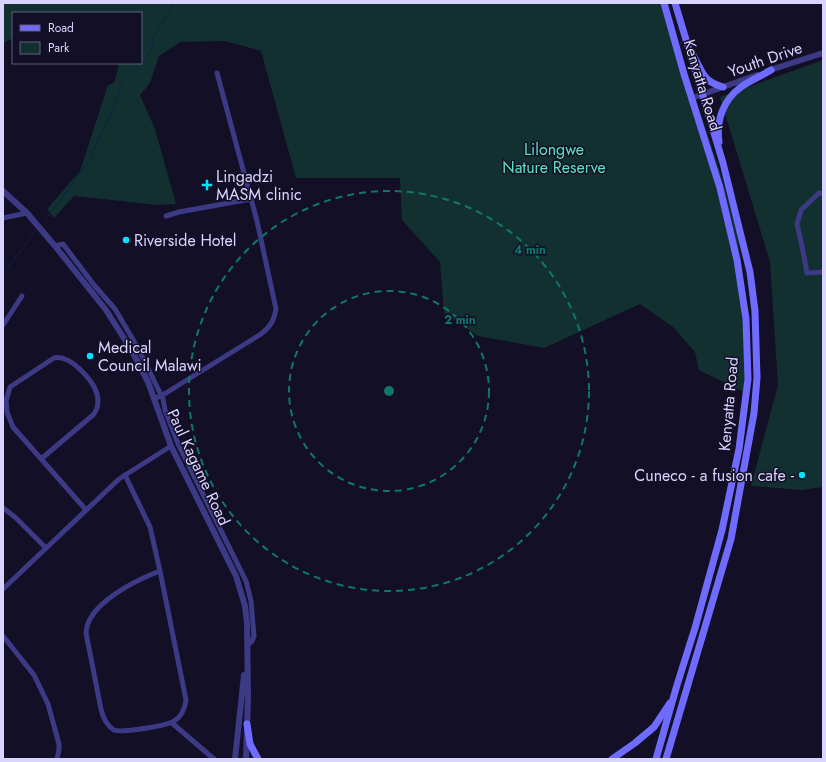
<svg xmlns="http://www.w3.org/2000/svg" width="826" height="762" font-family="Jost,sans-serif">
<rect width="100%" height="100%" fill="#130f26"/>
<g fill="#12302f">
<path d="M 4,3 L 663,3 L 722,177 L 737,232 L 745,288 L 748,394 L 699,370 L 695,352 L 673,327 L 640,304 L 544,348 L 478,336 L 444,313 L 440,262 L 402,220 L 400,178 L 296,178 L 261,51 L 225,41 L 180,42 L 159,56 L 150,83 L 140,95 L 155,129 L 176,204 L 158,205 L 74,196 L 54,218 L 47,209 L 80,171 L 108,85 L 114,83 L 119,64 L 117,63 L 141,63 L 141,13 L 13,13 L 13,38 L 3,43 L 3,8 Z"/>
<path d="M 823,60 L 823,487 L 802,490 L 751,486 L 778,385 L 770,262 L 720,97 Z"/>
</g>
<g fill="none" stroke-linecap="round" stroke-linejoin="round">
<g stroke="#0c2248" stroke-width="1">
<path d="M 141,62 L 145,60 L 153,47 L 152,40 L 174,3"/>
<path d="M 45,221 L 89,160 L 115,105 L 122,82 L 134,68 L 140,63"/>
<path d="M 3,274 L 36,230"/>
</g>
<g stroke="#3d3a85" stroke-width="5">
<path d="M 823,194 L 819,193 L 801,210 L 797,224 L 802,246 L 807,273 L 823,272"/>
<path d="M 166,216 L 179,212 L 251,199"/>
<path d="M 3,218 L 27,213"/>
<path d="M 55,246 L 63,244 L 94,285 L 115,309 L 138,348 L 163,399 L 165,410 L 179,446 L 246,581 L 251,601 L 254,636 L 252,641 L 247,646"/>
<path d="M 3,325 L 22,296"/>
<path d="M 154,399 L 166,393 L 261,334 C 270,327 274,321 276,309 L 257,221 L 217,73"/>
<path d="M 41,459 L 93,415 C 98,409 99,402 97,394 C 93,380 70,354 54,358 L 10,387 L 6,401 L 7,412 L 13,427 L 86,510"/>
<path d="M 125,475 L 150,527 L 160,571 L 186,700 C 185,708 181,717 174,721 C 167,726 121,733 114,730 C 106,725 103,718 101,709 L 86,633 C 87,604 136,580 160,571"/>
<path d="M 3,508 L 15,517 L 46,548"/>
<path d="M 3,589 L 119,479 L 171,446"/>
<path d="M 3,636 L 34,675 L 48,704 L 59,744 L 59,750 L 57,759"/>
<path d="M 172,723 L 214,759"/>
</g>
<g stroke="#3d3a85" stroke-width="6">
<path d="M 767,71 L 823,53"/>
<path d="M 692,98 L 757,75"/>
<path d="M 3,191 L 27,213 L 55,246 L 106,310 L 132,351 L 148,382 L 171,446 L 236,576 L 245,606 L 247,623 L 248,697 L 246,759"/>
<path d="M 235,759 L 244,675"/>
</g>
<g stroke="#6f6bff" stroke-width="7">
<path d="M 693,55 C 703,72 702,81 723,87"/>
<path d="M 719,142 C 716,121 723,100 741,87 C 749,81 761,76 771,70"/>
<path d="M 247,724 L 250,744 L 258,759"/>
<path d="M 612,759 L 635,743 L 654,727 L 670,703"/>
<path d="M 656,759 L 677,685 L 695,628 L 722,530 L 739,449 L 748,379 L 746,319 L 737,260 L 720,188 L 684,74 L 664,3"/>
<path d="M 666,759 L 731,539 L 754,413 L 757,378 L 755,311 L 750,272 L 723,163 L 675,3"/>
</g>
</g>
<g fill="none" stroke="#0f766e" stroke-width="2" stroke-dasharray="7 5">
<circle cx="389" cy="391" r="100"/>
<circle cx="389" cy="391" r="200"/>
</g>
<g fill="#00e5ff" stroke="#130f26" stroke-width="1.5">
<path d="M205 179h4v4h4v4h-4v4h-4v-4h-4v-4h4z"/>
<circle cx="126" cy="240" r="4"/>
<circle cx="90" cy="356" r="4"/>
<circle cx="802" cy="475" r="4"/>
</g>
<g text-anchor="middle" stroke-width="3" stroke-linejoin="round" paint-order="stroke">
<g font-size="16" fill="#d9d4ff" stroke="#130f26">
<text transform="translate(765 59) rotate(-19)" y="6">Youth Drive</text>
<text transform="translate(703 85) rotate(73)" y="6">Kenyatta Road</text>
<text transform="translate(728 404) rotate(-85)" y="6">Kenyatta Road</text>
<text transform="translate(199 467) rotate(65)" y="6">Paul Kagame Road</text>
</g>
<g font-size="16" fill="#5fe0c0" stroke="#130f26">
<text x="554" y="155">Lilongwe<tspan x="554" dy="18">Nature Reserve</tspan></text>
</g>
<g font-size="16" fill="#d9d4ff" stroke="#130f26" text-anchor="start">
<text x="216" y="182">Lingadzi<tspan x="216" dy="18">MASM clinic</tspan></text>
<text x="134" y="246">Riverside Hotel</text>
<text x="98" y="353">Medical<tspan x="98" dy="18">Council Malawi</tspan></text>
<text x="794" y="481" text-anchor="end">Cuneco - a fusion cafe -</text>
</g>
</g>
<circle cx="389" cy="391" r="6" fill="#0f766e" stroke="#130f26" stroke-width="2"/>
<g font-size="12" text-anchor="middle" font-weight="bold" fill="#0f766e" stroke="#130f26" stroke-width="3" stroke-linejoin="round" paint-order="stroke">
<text x="530" y="254">4 min</text>
<text x="460" y="324">2 min</text>
</g>
<rect width="826" height="762" fill="none" stroke="#d9d4ff" stroke-width="8"/>
<rect x="12" y="12" width="130" height="52" fill="#130f26" stroke="#625e7d"/>
<rect x="20" y="25" width="20" height="6" fill="#6f6bff" stroke="#625e7d"/>
<text x="48" y="32" font-size="12" fill="#d9d4ff">Road</text>
<rect x="20" y="42" width="20" height="12" fill="#12302f" stroke="#625e7d"/>
<text x="48" y="52" font-size="12" fill="#d9d4ff">Park</text>
</svg>
